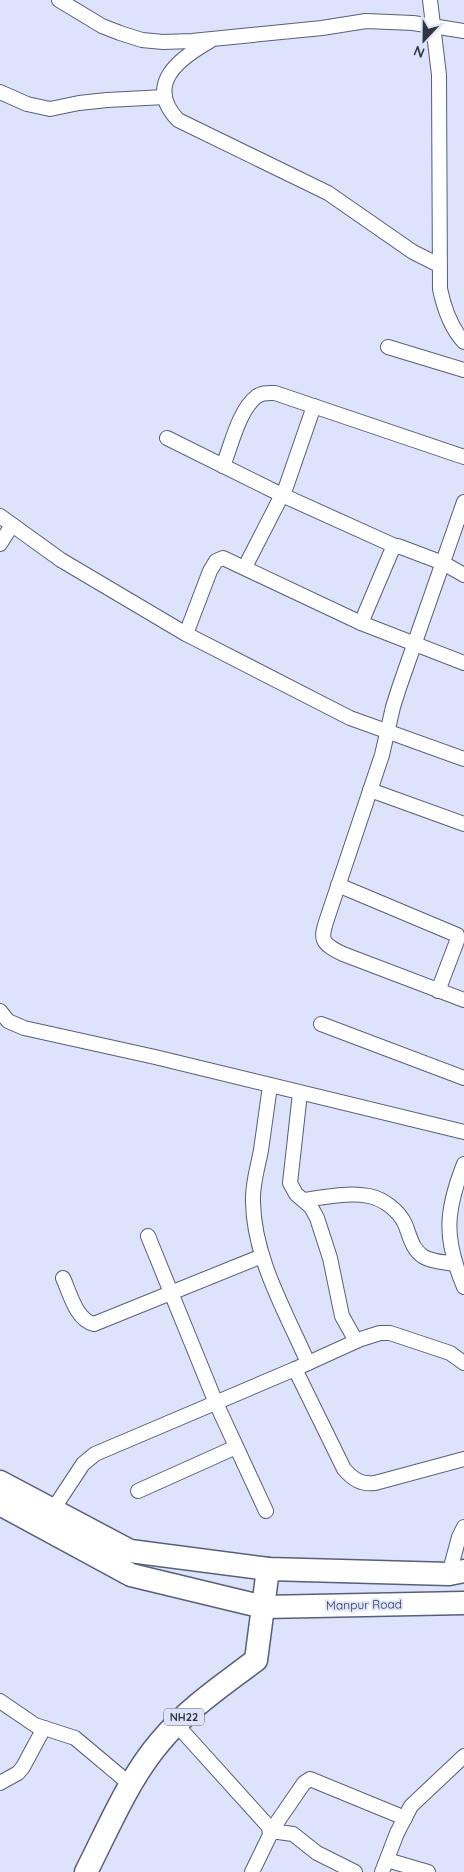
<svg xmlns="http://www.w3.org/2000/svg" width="464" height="1872" font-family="Quicksand,sans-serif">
<rect width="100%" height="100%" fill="#dce3fb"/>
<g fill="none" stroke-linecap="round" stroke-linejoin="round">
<defs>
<g id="minor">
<path d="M 59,0 L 102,26 L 120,33 L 142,40 L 163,42 L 192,41 L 322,28 L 366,21 L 413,23 L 464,31"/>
<path d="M 430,0 L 439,75 L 440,289 C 444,308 450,327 464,342"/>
<path d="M 210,41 C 180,58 144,84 178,120 L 328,193 L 413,252 L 439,265"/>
<path d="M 0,92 L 27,104 L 50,109 L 79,103 L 107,100 L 165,97"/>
<path d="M 388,347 L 464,370"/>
<path d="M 167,438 L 282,495 L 395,546"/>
<path d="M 223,466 C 231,446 239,410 256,397 C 262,392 269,393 275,393 L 464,457"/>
<path d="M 464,502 L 399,688 L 393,707 L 382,755 L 328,916 C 320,939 320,943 343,954 L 464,1000"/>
<path d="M 0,516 L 61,560 L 186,634 L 350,718 L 464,759"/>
<path d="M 0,544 L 12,525"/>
<path d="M 245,567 L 286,487 L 314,406"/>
<path d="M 361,623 L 392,550 L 398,546 L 443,563 L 464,575"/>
<path d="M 186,634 L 210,571 L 216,561 L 223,558 L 361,623 L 464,663"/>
<path d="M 370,790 L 464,824"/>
<path d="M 338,885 L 457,935 L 457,941 L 438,991"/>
<path d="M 0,1011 L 8,1021 L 24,1028 L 155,1057 L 464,1132"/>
<path d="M 321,1024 L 464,1078"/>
<path d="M 270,1086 C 267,1107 264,1128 261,1150 C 258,1167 252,1184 253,1202 C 254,1259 286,1312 308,1363"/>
<path d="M 300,1093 L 290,1183 L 296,1194 L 311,1207 L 317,1218 L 330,1258 L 342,1316 L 356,1341"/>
<path d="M 464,1164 C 445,1212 444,1239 464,1287"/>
<path d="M 304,1200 C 325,1197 348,1192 369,1196 C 384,1199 399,1211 405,1224 C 410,1236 412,1250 424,1257 C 433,1262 445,1262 454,1264"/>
<path d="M 148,1236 L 216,1403 L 266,1511"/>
<path d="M 63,1278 C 70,1293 76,1320 94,1324 L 262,1256"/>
<path d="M 295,1369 L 344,1469 C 353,1479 361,1485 375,1483 L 464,1459"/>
<path d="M 138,1491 L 236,1447"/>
<path d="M 52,1511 L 83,1464 L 95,1454 L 295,1369 L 361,1339 L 380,1333 L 390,1333 L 450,1353 L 464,1363"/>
<path d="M 449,1574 L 459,1537 L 464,1527"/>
<path d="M 0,1701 L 35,1725 L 75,1738 L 131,1785"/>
<path d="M 176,1724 L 269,1827 L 270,1835 L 252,1872"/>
<path d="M 0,1783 L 18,1773 L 23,1767 L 44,1728"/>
<path d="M 271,1831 L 304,1783 L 310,1779 L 405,1818"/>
<path d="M 271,1831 L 293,1834 L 317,1853 L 355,1872"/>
<path d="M 387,1860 L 428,1872"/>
<path d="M 382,1872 L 397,1833 L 411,1806 L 464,1756"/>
</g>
<g id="primary">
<path d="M 0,1482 L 130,1551 L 268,1569 L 449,1574 L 464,1571"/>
<path d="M 0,1504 L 131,1575 L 247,1603 L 264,1607 L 464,1603"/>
<path d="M 86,1872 C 108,1829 129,1778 160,1742 C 187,1709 223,1685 256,1660 L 268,1569"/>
</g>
</defs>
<use href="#minor" stroke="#585f78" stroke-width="16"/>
<use href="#primary" stroke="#585f78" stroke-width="25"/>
<use href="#minor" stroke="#fff" stroke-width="14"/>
<use href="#primary" stroke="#fff" stroke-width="22"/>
</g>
<g text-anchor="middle" stroke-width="4" stroke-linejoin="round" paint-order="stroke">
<rect fill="#dce3fb" stroke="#656979" stroke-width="1" x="164" y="1708.5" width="40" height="17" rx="4"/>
<g font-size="11" font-weight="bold" fill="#323541">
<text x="184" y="1721">NH22</text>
</g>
<g font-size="12" fill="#323541" stroke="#dce3fb">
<text transform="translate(364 1605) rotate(-1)" y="4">Manpur Road</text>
</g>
</g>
<g transform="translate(424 40) rotate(202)" stroke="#dce3fb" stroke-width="4" paint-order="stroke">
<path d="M0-4L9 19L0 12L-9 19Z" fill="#323541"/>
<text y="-8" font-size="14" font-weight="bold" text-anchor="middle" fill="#323541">N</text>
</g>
</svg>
